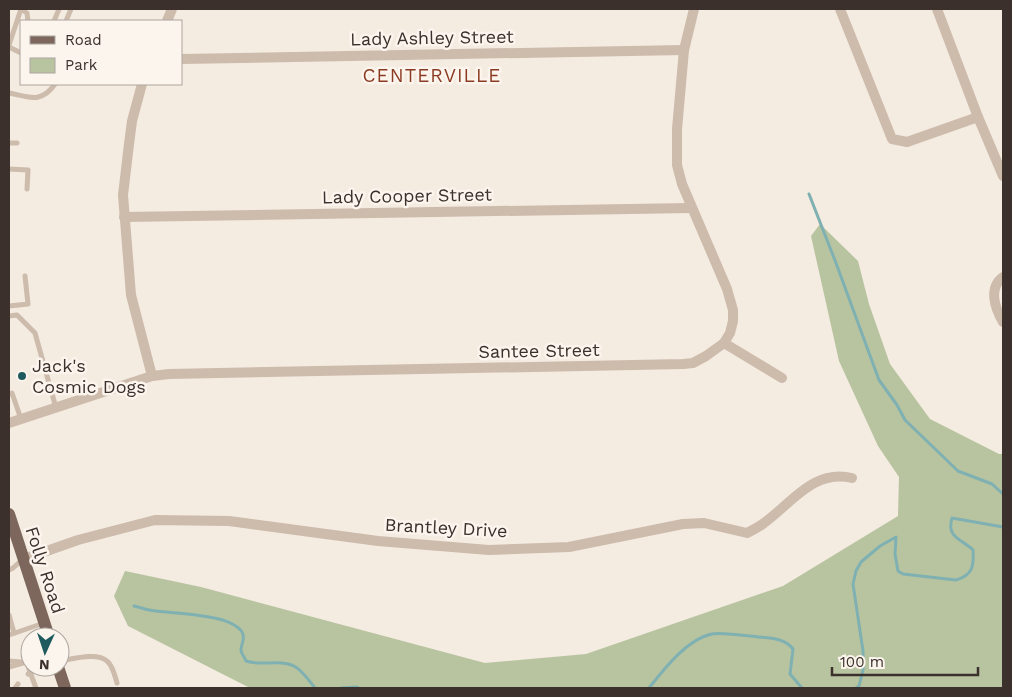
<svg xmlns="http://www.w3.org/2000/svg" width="1012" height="697" font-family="'Work Sans',sans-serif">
<rect width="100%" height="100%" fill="#f4ebe1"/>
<path fill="#b8c4a0" d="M 820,224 L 858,261 L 869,304 L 890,364 L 930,419 L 999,454 L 1003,454 L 1003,688 L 250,688 L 128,626 L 114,596 L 125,571 L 201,587 L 485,663 L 586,654 L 783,586 L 898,516 L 899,477 L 878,446 L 839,361 L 811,236 Z"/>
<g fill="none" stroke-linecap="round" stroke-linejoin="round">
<g stroke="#7fb0b2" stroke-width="3">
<path d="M 809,194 L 836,263 L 879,380 L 897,405 L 905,420 L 958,471 L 992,484 L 1003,494"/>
<path d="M 134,606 C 139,607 144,609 149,610 C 170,614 230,613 242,632 C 246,638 241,644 241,650 C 241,653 245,658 246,661 C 256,664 260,663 270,663 C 296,661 300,669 315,688"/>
<path d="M 341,688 L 357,687 L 359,688"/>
<path d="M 649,688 C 664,669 687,639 712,634 C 721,632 748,636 758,637 C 770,638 785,638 793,649 L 790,674 L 802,688"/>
<path d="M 856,688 L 859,686 L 863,670 L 863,651 L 853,584 L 856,571 L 861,562 L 880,546 L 896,537 L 895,554 L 898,571 L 903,574 L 956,580 C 973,575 974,566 973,550 C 962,539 946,538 952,518 L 1003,527"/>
</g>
<g stroke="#cdbbac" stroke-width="5">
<path d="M 54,21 L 59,9"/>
<path d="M 66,21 L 71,9"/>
<path d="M 9,45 L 21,9 L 27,13 L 28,21"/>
<path d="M 9,47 L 21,53"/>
<path d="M 9,93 C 29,97 41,104 55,84"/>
<path d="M 9,143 L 17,143"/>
<path d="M 9,169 L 28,170 L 27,189"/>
<path d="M 9,306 L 28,304 L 25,276"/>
<path d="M 9,316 L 17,315 L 35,333 L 56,408"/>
<path d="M 9,394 L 12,393 L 21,419"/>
<path d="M 9,570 L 13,568 L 23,559"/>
<path d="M 9,615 L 14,633"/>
<path d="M 9,635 L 44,623"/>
<path d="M 9,661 L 21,662"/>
<path d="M 60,661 C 73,659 97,652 107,661 C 113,666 115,676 117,683"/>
<path d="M 9,667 L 23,663 L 27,663 L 30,672 L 28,674"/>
<path d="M 15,688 L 18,684"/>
<path d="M 36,688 L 30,672 L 42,667"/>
</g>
<g stroke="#cdbbac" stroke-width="10">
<path d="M 840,9 L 892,139 L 907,142 L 978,117"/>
<path d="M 937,9 L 978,117 L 1003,176"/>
<path d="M 167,21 L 172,9"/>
<path d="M 181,59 L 684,50"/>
<path d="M 142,84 L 132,121 L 129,144 L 123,195 L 131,295 L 152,376"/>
<path d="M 124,217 L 691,208"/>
<path d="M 1003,277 C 988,288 995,308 1003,322"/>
<path d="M 724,343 L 782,378"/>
<path d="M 9,423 L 152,376 L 169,374 L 683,364 L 693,363 L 706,356 L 724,343 L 730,333 L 733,321 L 733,310 L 727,289 L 682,184 L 677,165 L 677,129 L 684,50 L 694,9"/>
<path d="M 24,559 L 78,540 L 155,520 L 229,521 L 378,541 L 489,550 L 569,547 L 683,524 L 704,523 L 747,533 C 753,530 759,527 764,523 C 792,503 813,469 852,478"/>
</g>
<g stroke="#7d675c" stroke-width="12">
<path d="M 9,514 L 49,637"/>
<path d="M 58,667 L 65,688"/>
</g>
</g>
<circle fill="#1f5a5e" stroke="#fbf5ee" stroke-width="2" cx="22" cy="376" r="5"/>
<g text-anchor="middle" stroke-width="5" stroke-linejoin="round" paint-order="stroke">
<g font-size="18" fill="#3b302b" stroke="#fbf5ee">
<text transform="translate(432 38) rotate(-1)" y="6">Lady Ashley Street</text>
<text transform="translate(407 196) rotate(-1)" y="6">Lady Cooper Street</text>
<text transform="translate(539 351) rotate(-1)" y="6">Santee Street</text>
<text transform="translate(446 528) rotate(3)" y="6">Brantley Drive</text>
<text transform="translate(45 570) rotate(72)" y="6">Folly Road</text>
</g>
<g font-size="18" fill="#3b302b" stroke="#fbf5ee" text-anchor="start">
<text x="32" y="372">Jack's<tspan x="32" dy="21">Cosmic Dogs</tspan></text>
</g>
<g font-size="19" letter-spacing="1" fill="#8c3b22" stroke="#fbf5ee">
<text x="432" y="82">CENTERVILLE</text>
</g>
</g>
<rect width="1012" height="697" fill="none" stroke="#3b302b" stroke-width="20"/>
<rect x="20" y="20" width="162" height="65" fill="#fbf5ee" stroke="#aea6a0"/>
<rect x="30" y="36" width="25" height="8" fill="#7d675c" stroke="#aea6a0"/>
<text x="65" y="45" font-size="15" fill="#3b302b">Road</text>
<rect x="30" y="58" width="25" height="15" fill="#b8c4a0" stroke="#aea6a0"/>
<text x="65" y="70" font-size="15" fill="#3b302b">Park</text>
<g transform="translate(45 652) rotate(183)"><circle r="24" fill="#fbf5ee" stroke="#aea6a0"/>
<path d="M0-4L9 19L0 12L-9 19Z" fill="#1f5a5e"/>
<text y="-8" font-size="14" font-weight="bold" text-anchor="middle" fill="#3b302b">N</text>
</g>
<path d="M832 667v8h146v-8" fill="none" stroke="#3b302b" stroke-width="2.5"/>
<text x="840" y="667" font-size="15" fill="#3b302b" stroke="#fbf5ee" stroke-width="4" paint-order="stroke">100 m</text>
</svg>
